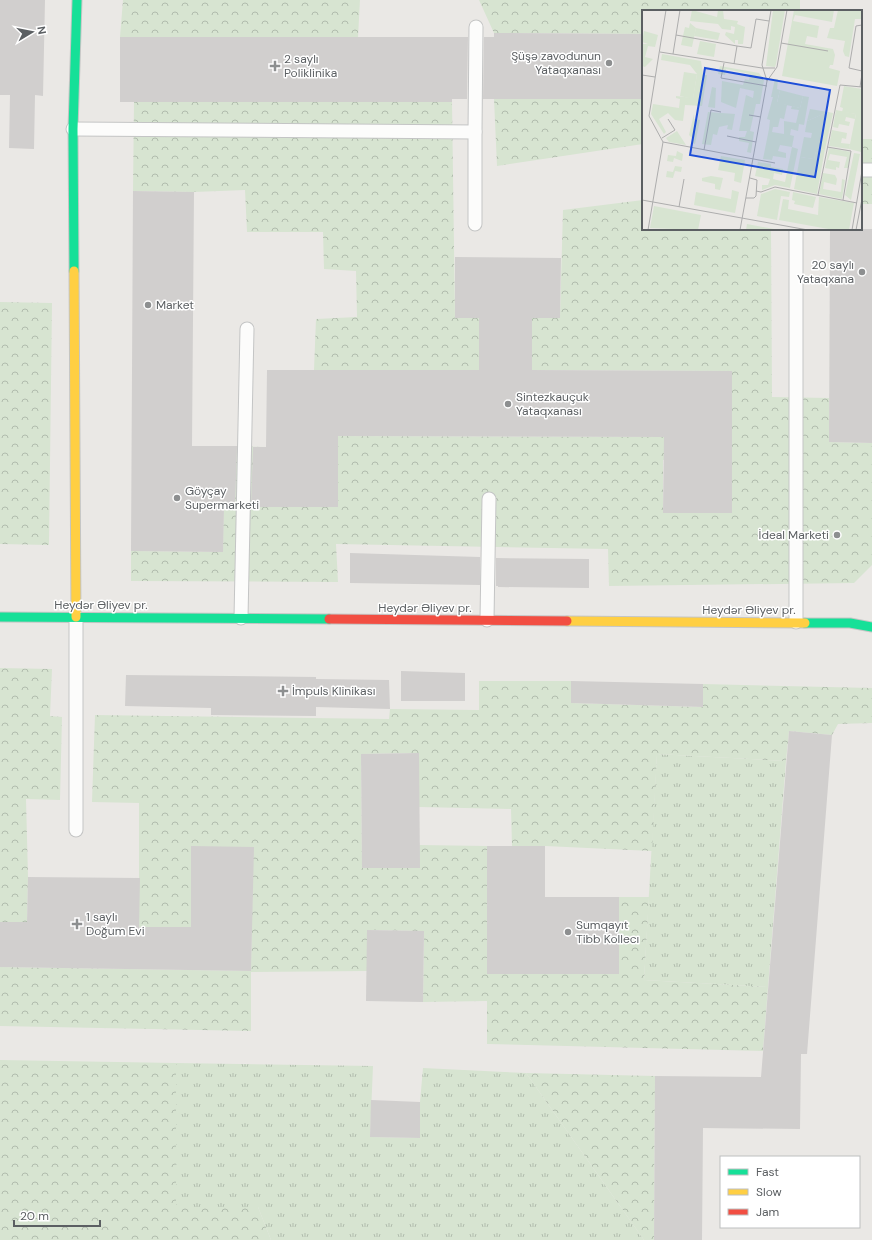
<svg xmlns="http://www.w3.org/2000/svg" width="872" height="1240" font-family="'DM Sans',sans-serif">
<defs>
<pattern id="grass-tufts" width="24" height="20" patternUnits="userSpaceOnUse"><rect width="24" height="20" fill="#d7e4d1"/><path d="M3 7l-1-3M5 7V3M7 7l1-3M15 17l-1-3M17 17v-4M19 17l1-3" fill="none" stroke="#b1bcad"/></pattern>
<pattern id="forest-crowns" width="20" height="18" patternUnits="userSpaceOnUse"><rect width="20" height="18" fill="#d7e4d1"/><path d="M2 6a3 3 0 1 1 6 0M12 15a3 3 0 1 1 6 0" fill="none" stroke="#b1bcad"/></pattern>
</defs>
<rect width="100%" height="100%" fill="#eae8e5"/>
<g fill="url(#grass-tufts)">
<path d="M 657,754 L 786,761 L 768,987 L 644,980 Z"/>
<path d="M 176,1063 L 373,1066 L 370,1137 L 420,1138 L 420,1102 L 423,1068 L 526,1073 L 644,1240 L 271,1240 L 258,1207 L 176,1207 Z"/>
</g>
<g fill="url(#forest-crowns)">
<path d="M 123,0 L 360,0 L 358,37 L 120,37 Z"/>
<path d="M 479,0 L 800,0 L 800,11 L 643,11 L 643,34 L 494,33 Z"/>
<path d="M 494,99 L 643,99 L 643,144 L 497,166 Z"/>
<path d="M 134,102 L 452,102 L 455,317 L 479,318 L 479,370 L 314,370 L 316,319 L 357,317 L 356,271 L 324,269 L 323,232 L 247,232 L 245,190 L 194,192 L 133,191 Z"/>
<rect x="861" y="139" width="11" height="65"/>
<path d="M 643,200 L 643,229 L 771,229 L 772,397 L 829,398 L 829,442 L 872,443 L 872,565 L 854,583 L 609,586 L 608,549 L 336,544 L 338,582 L 131,581 L 131,551 L 223,552 L 224,446 L 266,447 L 266,507 L 338,507 L 338,456 L 323,436 L 678,437 L 678,459 L 663,460 L 663,512 L 732,513 L 732,371 L 532,370 L 532,318 L 560,318 L 563,210 Z"/>
<path d="M 0,302 L 52,303 L 49,545 L 0,544 Z"/>
<path d="M 0,668 L 52,669 L 50,716 L 62,717 L 60,800 L 26,799 L 28,877 L 27,922 L 0,922 Z"/>
<path d="M 479,681 L 571,681 L 571,703 L 702,707 L 703,684 L 872,688 L 872,723 L 838,724 L 832,735 L 789,731 L 786,761 L 657,754 L 652,851 L 545,846 L 512,846 L 511,809 L 419,807 L 419,753 L 361,754 L 362,868 L 420,845 L 487,846 L 487,974 L 619,974 L 619,897 L 649,897 L 644,980 L 768,987 L 763,1051 L 487,1044 L 487,1001 L 423,1002 L 424,931 L 368,930 L 367,971 L 251,972 L 251,1031 L 0,1026 L 0,967 L 251,971 L 253,847 L 192,847 L 191,927 L 139,927 L 139,803 L 92,802 L 95,715 L 389,719 L 390,709 L 479,710 Z"/>
<path d="M 0,1060 L 176,1063 L 176,1207 L 258,1207 L 271,1240 L 0,1240 Z"/>
<path d="M 526,1073 L 655,1076 L 654,1240 L 644,1240 Z"/>
</g>
<g fill="#d1cfce">
<path d="M 0,0 L 45,0 L 43,96 L 35,95 L 34,149 L 9,148 L 10,95 L 0,95 Z"/>
<path d="M 494,33 L 643,34 L 643,99 L 483,99 L 484,37 L 494,37 Z"/>
<path d="M 120,37 L 468,37 L 467,99 L 452,99 L 452,102 L 120,102 Z"/>
<path d="M 133,191 L 194,192 L 192,446 L 237,446 L 235,507 L 224,507 L 223,552 L 131,551 Z"/>
<path d="M 830,229 L 872,229 L 872,443 L 829,442 Z"/>
<path d="M 455,257 L 561,258 L 560,318 L 532,318 L 532,370 L 732,371 L 732,513 L 663,513 L 664,437 L 338,436 L 338,507 L 251,507 L 253,447 L 266,447 L 267,370 L 479,370 L 479,318 L 455,318 Z"/>
<path d="M 350,553 L 480,557 L 480,585 L 350,583 Z"/>
<path d="M 496,558 L 589,559 L 589,588 L 498,587 L 498,586 L 496,586 Z"/>
<path d="M 401,671 L 465,673 L 465,701 L 401,701 Z"/>
<path d="M 126,675 L 316,677 L 316,679 L 389,680 L 390,709 L 316,707 L 316,716 L 211,715 L 211,708 L 125,706 Z"/>
<path d="M 571,681 L 703,684 L 703,707 L 571,703 Z"/>
<path d="M 789,731 L 832,735 L 807,1054 L 801,1054 L 800,1129 L 703,1128 L 702,1240 L 654,1240 L 655,1076 L 761,1077 Z"/>
<path d="M 419,753 L 420,868 L 362,868 L 361,754 Z"/>
<path d="M 191,846 L 254,847 L 251,971 L 0,967 L 0,922 L 27,922 L 28,877 L 140,878 L 139,927 L 191,927 Z"/>
<path d="M 487,846 L 545,846 L 545,897 L 619,897 L 619,974 L 487,974 Z"/>
<path d="M 367,930 L 424,931 L 423,1002 L 366,1001 Z"/>
<path d="M 371,1100 L 420,1102 L 420,1138 L 370,1137 Z"/>
</g>
<g fill="none" stroke-linecap="round" stroke-linejoin="round">
<defs>
<g id="lane">
<path d="M 73,129 L 475,132 L 475,224"/>
<path d="M 475,132 L 476,27"/>
<path d="M 861,170 L 872,170"/>
<path d="M 241,618 L 247,329"/>
<path d="M 487,620 L 489,499"/>
<path d="M 796,622 L 796,229"/>
<path d="M 76,830 L 76,617"/>
</g>
<g id="fast">
<path d="M 74,271 L 73,129 L 77,0"/>
<path d="M 0,617 L 329,619"/>
<path d="M 805,623 L 850,623 L 872,627"/>
</g>
<g id="slow">
<path d="M 74,271 L 76,617"/>
<path d="M 567,621 L 805,623"/>
</g>
<path id="jam" d="M 329,619 L 567,621"/>
</defs>
<use href="#lane" stroke="#c4c5c5" stroke-width="15"/>
<use href="#fast" stroke="#c4c5c4" stroke-width="11"/>
<use href="#slow" stroke="#c4c5c4" stroke-width="11"/>
<use href="#jam" stroke="#c4c5c4" stroke-width="11"/>
<use href="#lane" stroke="#fcfcfb" stroke-width="13"/>
<use href="#fast" stroke="#16e098" stroke-width="9"/>
<use href="#slow" stroke="#ffcf43" stroke-width="9"/>
<use href="#jam" stroke="#f24e42" stroke-width="9"/>
</g>
<g fill="#8d8f90" stroke="#fff" stroke-width="1.5">
<circle cx="609" cy="63" r="4"/>
<path d="M273 60h4v4h4v4h-4v4h-4v-4h-4v-4h4z"/>
<circle cx="862" cy="272" r="4"/>
<circle cx="148" cy="305" r="4"/>
<circle cx="508" cy="404" r="4"/>
<circle cx="177" cy="498" r="4"/>
<circle cx="837" cy="535" r="4"/>
<path d="M281 685h4v4h4v4h-4v4h-4v-4h-4v-4h4z"/>
<path d="M75 918h4v4h4v4h-4v4h-4v-4h-4v-4h4z"/>
<circle cx="568" cy="932" r="4"/>
</g>
<g text-anchor="middle" stroke-width="3" stroke-linejoin="round" paint-order="stroke">
<g font-size="12" fill="#5b5f62" stroke="#fff" text-anchor="start">
<text x="601" y="60" text-anchor="end">Şüşə zavodunun<tspan x="601" dy="14">Yataqxanası</tspan></text>
<text x="284" y="63">2 saylı<tspan x="284" dy="14">Poliklinika</tspan></text>
<text x="854" y="269" text-anchor="end">20 saylı<tspan x="854" dy="14">Yataqxana</tspan></text>
<text x="156" y="309">Market</text>
<text x="516" y="401">Sintezkauçuk<tspan x="516" dy="14">Yataqxanası</tspan></text>
<text x="185" y="495">Göyçay<tspan x="185" dy="14">Supermarketi</tspan></text>
<text x="829" y="539" text-anchor="end">İdeal Marketi</text>
<text x="292" y="695">İmpuls Klinikası</text>
<text x="86" y="921">1 saylı<tspan x="86" dy="14">Doğum Evi</tspan></text>
<text x="576" y="929">Sumqayıt<tspan x="576" dy="14">Tibb Kollecı</tspan></text>
</g>
<g font-size="12" fill="#5b5f62" stroke="#fff">
<text x="101" y="609">Heydər Əliyev pr.</text>
<text x="425" y="612">Heydər Əliyev pr.</text>
<text x="749" y="614">Heydər Əliyev pr.</text>
</g>
</g>
<g transform="translate(642 10)">
<rect width="220" height="220" fill="#eae8e5"/>
<path d="M 131,0 L 143,0 L 134,54 L 133,57 L 124,56 ZM 54,18 L 78,23 L 76,30 L 52,26 ZM 202,76 L 220,79 L 219,142 L 207,139 L 214,104 L 200,102 L 201,98 L 198,97 ZM 138,80 L 161,86 L 158,98 L 135,93 ZM 186,102 L 191,103 L 183,139 L 174,141 L 172,149 L 158,147 L 162,127 L 169,128 L 170,123 L 163,122 L 165,111 Z" fill="#d7e4d1"/>
<path d="M 50,0 L 75,7 L 76,0 L 81,0 L 82,9 L 96,11 L 95,14 L 103,17 L 101,34 L 96,34 L 96,30 L 93,30 L 93,34 L 83,25 L 84,22 L 92,24 L 93,17 L 89,16 L 89,20 L 80,19 L 76,14 L 48,11 ZM 152,0 L 192,0 L 190,12 L 153,5 L 151,11 L 177,16 L 175,28 L 165,26 L 163,34 L 191,39 L 193,45 L 191,55 L 188,55 L 187,58 L 198,61 L 195,76 L 140,66 ZM 196,0 L 220,1 L 220,9 L 213,9 L 207,47 L 203,46 L 201,41 L 203,31 L 185,28 L 188,18 L 192,18 ZM 48,13 L 54,18 L 50,37 L 39,35 L 43,17 L 47,18 ZM 2,21 L 16,25 L 13,37 L 6,36 L 3,47 L 11,49 L 3,57 L 0,56 L 0,34 L 6,34 L 0,32 ZM 58,31 L 74,34 L 72,47 L 55,44 ZM 20,44 L 59,51 L 61,65 L 65,65 L 60,96 L 43,95 L 41,111 L 33,110 L 26,103 L 17,109 L 24,122 L 22,124 L 9,104 L 11,94 L 37,98 L 38,89 L 34,88 L 34,86 L 51,88 L 55,64 L 48,55 L 19,50 ZM 78,56 L 117,63 L 122,70 L 118,94 L 114,94 L 108,121 L 112,122 L 109,143 L 105,142 L 107,133 L 97,131 L 97,127 L 103,127 L 105,121 L 97,121 L 104,85 L 111,88 L 112,81 L 98,78 L 94,98 L 79,92 L 80,71 L 101,75 L 103,69 L 107,70 L 108,64 L 84,59 L 83,65 L 76,64 ZM 133,69 L 136,69 L 135,79 L 138,80 L 135,92 L 145,95 L 142,109 L 138,108 L 136,117 L 131,117 L 130,122 L 142,124 L 142,111 L 154,113 L 157,100 L 149,99 L 150,96 L 158,98 L 161,86 L 167,87 L 162,115 L 157,114 L 156,121 L 149,119 L 148,125 L 152,126 L 150,137 L 156,139 L 148,178 L 133,175 L 120,180 L 120,175 L 126,175 L 128,169 L 113,166 L 116,152 L 129,154 L 129,157 L 141,159 L 140,165 L 132,163 L 131,169 L 143,172 L 150,137 L 138,135 L 136,141 L 144,143 L 144,148 L 131,146 L 130,150 L 121,149 L 127,119 L 128,110 L 125,109 L 131,87 L 129,87 ZM 70,77 L 74,78 L 73,98 L 66,97 ZM 168,99 L 186,102 L 165,111 ZM 194,100 L 214,104 L 213,109 L 204,107 L 203,111 L 208,112 L 207,116 L 197,114 L 196,118 L 191,117 ZM 66,102 L 93,104 L 90,120 L 85,119 L 86,115 L 77,117 L 75,125 L 71,124 L 69,135 L 60,134 ZM 52,104 L 52,109 L 58,110 L 53,134 L 50,133 L 50,128 L 47,125 ZM 190,120 L 205,123 L 204,129 L 200,128 L 199,133 L 208,134 L 207,139 L 187,136 ZM 35,121 L 44,135 L 27,132 L 24,128 ZM 187,138 L 209,142 L 206,158 L 202,158 L 205,147 L 188,144 L 186,150 L 198,152 L 197,158 L 194,157 L 194,160 L 183,158 ZM 183,139 L 175,184 L 152,179 L 158,147 L 172,149 L 174,141 ZM 35,141 L 41,144 L 40,151 L 32,148 L 31,152 L 25,151 L 26,145 L 34,146 ZM 212,143 L 218,144 L 209,190 L 203,185 ZM 79,146 L 103,150 L 99,173 L 92,171 L 93,163 L 76,160 ZM 33,156 L 40,157 L 39,162 L 33,161 L 31,168 L 24,167 L 25,161 L 31,162 ZM 181,163 L 193,165 L 195,169 L 194,175 L 182,172 L 181,179 L 199,182 L 200,169 L 203,170 L 200,189 L 177,184 ZM 69,166 L 81,168 L 78,180 L 73,179 L 73,174 L 60,171 L 60,168 ZM 133,179 L 148,182 L 147,187 L 139,186 L 135,210 L 115,206 L 119,184 ZM 90,180 L 97,182 L 93,203 L 52,195 L 54,182 L 89,189 ZM 151,182 L 174,187 L 171,198 L 152,194 L 153,191 L 150,190 ZM 177,187 L 212,193 L 207,220 L 192,220 L 137,210 L 141,189 L 147,190 L 146,199 L 176,205 ZM 105,214 L 132,219 L 132,220 L 104,220 Z" fill="#d7e4d1"/>
<path d="M 42,62 L 55,64 L 51,89 L 38,86 ZM 12,196 L 59,205 L 56,220 L 8,218 Z" fill="#d7e4d1"/>
<path fill="none" stroke="#adadad" stroke-width="1" d="M 220,15 L 214,16 L 207,58 L 220,61M 34,25 L 95,36 L 92,54M 139,33 L 186,41M 95,36 L 109,38 L 114,9 L 127,11M 18,42 L 120,58M 31,44 L 38,0M 82,53 L 79,68 L 125,76M 120,58 L 133,58M 0,65 L 13,67M 125,71 L 120,55 L 129,0M 218,77 L 220,64M 107,105 L 119,107M 85,126 L 114,132M 20,128 L 33,120 L 26,109M 21,132 L 133,153M 185,137 L 209,141 L 201,190M 62,140 L 69,100 L 79,102M 114,181 L 119,182 L 133,177 L 215,193M 176,185 L 198,75 L 220,77M 104,188 L 112,188 L 114,186 L 115,170 L 108,168M 0,190 L 166,220M 37,197 L 42,169M 6,220 L 21,132 L 7,106 L 24,0M 98,220 L 125,71 L 135,57 L 145,0M 210,220 L 220,161M 214,220 L 220,189"/>
<path fill="#1d4ed8" fill-opacity="0.15" stroke="#1d4ed8" stroke-width="2" d="M 63,58 L 188,80 L 173,167 L 48,145 Z"/>
<rect width="220" height="220" fill="none" stroke="#5b5f62" stroke-width="2"/>
</g>
<rect x="720" y="1156" width="140" height="72" fill="#ffffff" stroke="#bdbfc0"/>
<rect x="728" y="1169" width="20" height="6" fill="#16e098" stroke="#bdbfc0"/>
<text x="756" y="1176" font-size="12" fill="#5b5f62">Fast</text>
<rect x="728" y="1189" width="20" height="6" fill="#ffcf43" stroke="#bdbfc0"/>
<text x="756" y="1196" font-size="12" fill="#5b5f62">Slow</text>
<rect x="728" y="1209" width="20" height="6" fill="#f24e42" stroke="#bdbfc0"/>
<text x="756" y="1216" font-size="12" fill="#5b5f62">Jam</text>
<g transform="translate(32 32) rotate(80)" stroke="#ffffff" stroke-width="3" paint-order="stroke">
<path d="M0-3L7 15L0 10L-7 15Z" fill="#5b5f62"/>
<text y="-6" font-size="11" font-weight="bold" text-anchor="middle" fill="#5b5f62">N</text>
</g>
<path d="M14 1220v6h86v-6" fill="none" stroke="#5b5f62" stroke-width="2"/>
<text x="20" y="1220" font-size="12" fill="#5b5f62" stroke="#ffffff" stroke-width="3" paint-order="stroke">20 m</text>
</svg>
